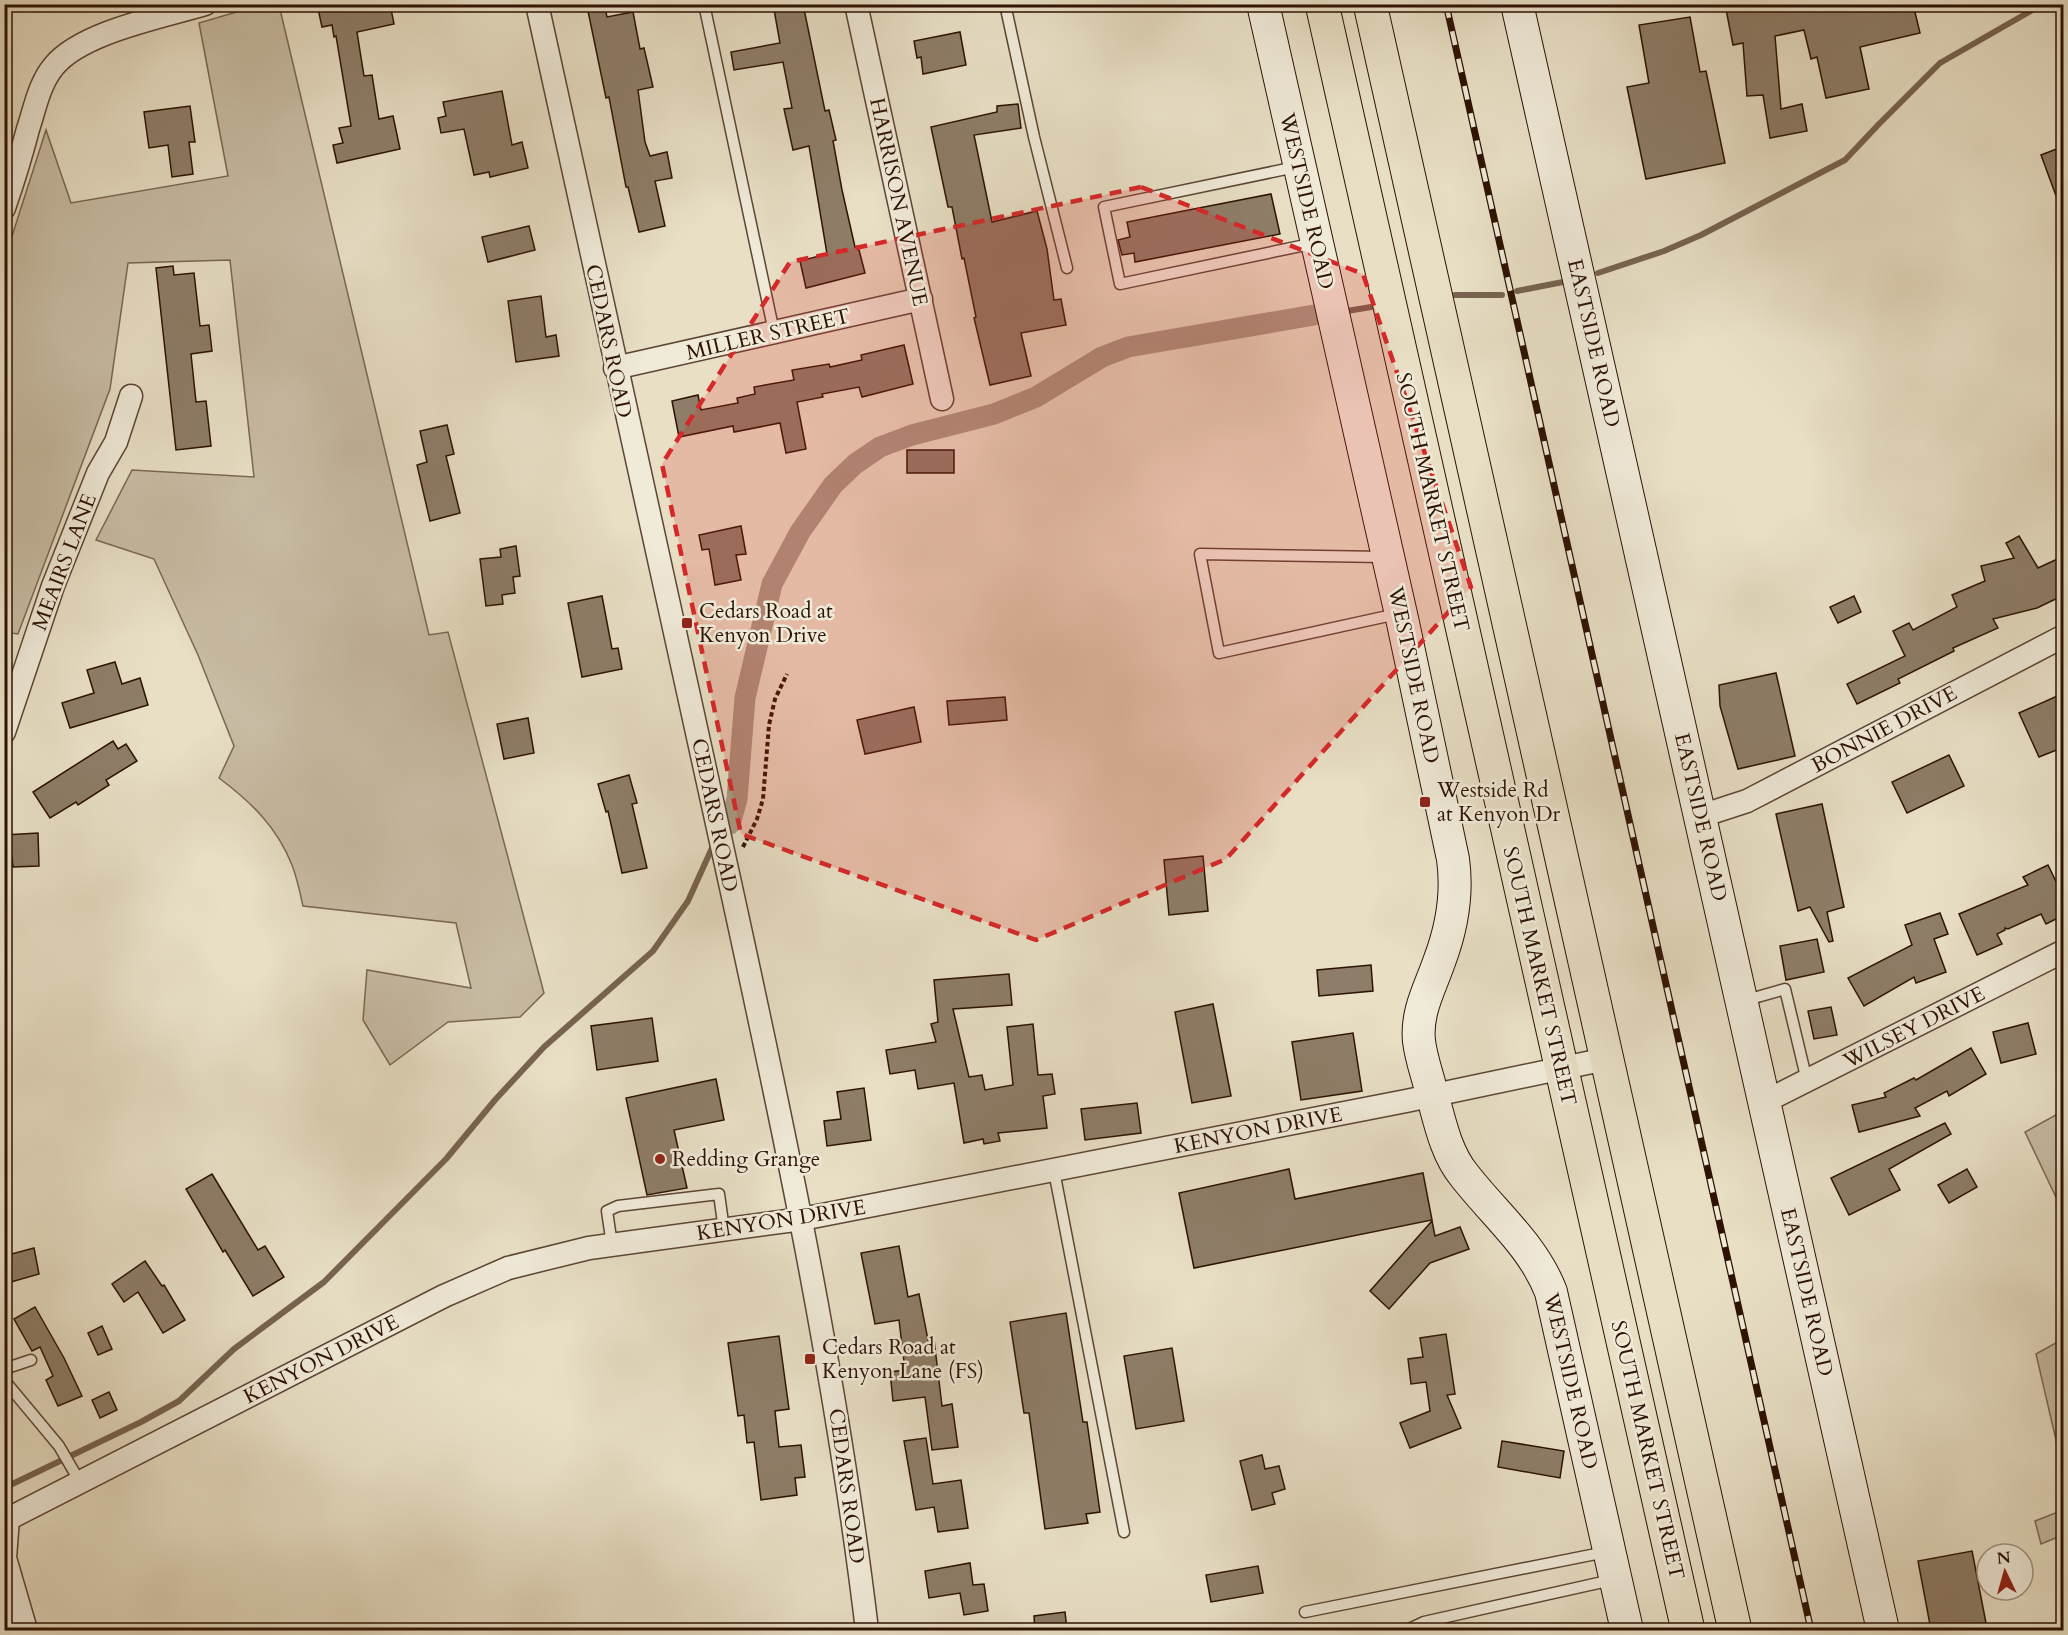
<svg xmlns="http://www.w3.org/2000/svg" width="2068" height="1635" font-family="Cardo,serif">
<rect width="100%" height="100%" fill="#e8dfc5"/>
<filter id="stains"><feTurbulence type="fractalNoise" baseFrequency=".00333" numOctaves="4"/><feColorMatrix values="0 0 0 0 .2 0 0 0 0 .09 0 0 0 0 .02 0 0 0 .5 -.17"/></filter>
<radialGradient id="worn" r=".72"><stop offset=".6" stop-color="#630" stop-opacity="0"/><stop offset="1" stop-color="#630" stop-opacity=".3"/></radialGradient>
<g fill="#c8bca4" stroke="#7a6754" stroke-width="1.5">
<path d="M 260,5 L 279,5 L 429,635 L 448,632 L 544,993 L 520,1017 L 448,1022 L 390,1065 L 363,1020 L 367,970 L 471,988 L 456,923 L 303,906 C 300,892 297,878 292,865 C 277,827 251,802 219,778 L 234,746 L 198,655 L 154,559 L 96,540 L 132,470 L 254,477 L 230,260 L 128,263 L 110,389 L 18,634 L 5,632 L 5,258 L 46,130 L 71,203 L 228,176 L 199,23 Z"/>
<path d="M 2063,1111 L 2063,1212 L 2025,1132 Z"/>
<path d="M 2063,1339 L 2063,1470 L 2036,1354 Z"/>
<path d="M 2063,1510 L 2063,1535 L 2041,1544 L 2035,1521 Z"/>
</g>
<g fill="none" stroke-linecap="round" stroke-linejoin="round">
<g stroke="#776350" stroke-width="6">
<path d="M 1598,273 L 1664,251 L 1701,235 L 1845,160 L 1879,124 L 1940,63 L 2043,4"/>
<path d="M 1517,291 L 1563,282"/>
<path d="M 1455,295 L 1502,295"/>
<path d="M 1347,311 L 1371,307"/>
<path d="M 4,1488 L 141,1422 L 179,1401 L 234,1349 L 324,1282 L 446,1159 L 495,1100 L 544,1047 L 653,951 L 688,901 L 712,848"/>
</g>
<path stroke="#a89983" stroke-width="21" d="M 730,824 L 737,799 L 745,698 L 772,584 L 800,532 L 833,485 L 855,464 L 880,447 L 912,435 L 994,414 L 1036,397 L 1102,357 L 1128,347 L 1314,315"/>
</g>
<g fill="#8e7d68" stroke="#2d1203" stroke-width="1.5">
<path d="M 317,4 L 390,4 L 394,24 L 357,32 L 364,76 L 372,75 L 379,119 L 393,116 L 400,149 L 337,163 L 333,145 L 343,143 L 339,128 L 351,126 L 336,36 L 334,37 L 332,25 L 322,27 Z"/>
<path d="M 773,4 L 803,4 L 825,111 L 829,110 L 836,140 L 833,141 L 842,190 L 855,247 L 858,246 L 865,273 L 806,288 L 800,261 L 827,254 L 809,146 L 793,150 L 784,109 L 792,108 L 783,62 L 734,70 L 731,52 L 780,43 Z"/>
<path d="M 1725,4 L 1793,4 L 1795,11 L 1824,4 L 1913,4 L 1920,33 L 1860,47 L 1869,89 L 1826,98 L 1817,57 L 1811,59 L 1804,30 L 1775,36 L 1781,109 L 1802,104 L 1807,131 L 1770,138 L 1763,95 L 1747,96 L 1743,43 L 1733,45 Z"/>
<path d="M 605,8 L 607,17 L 633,12 L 640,49 L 644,48 L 653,87 L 638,90 L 645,142 L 650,156 L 667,152 L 672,178 L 655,181 L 665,226 L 639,232 L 628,187 L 626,187 L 609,97 L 606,98 L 588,11 Z"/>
<path d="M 1690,17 L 1700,72 L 1706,71 L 1725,163 L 1646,179 L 1627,87 L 1649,83 L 1639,25 Z"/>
<path d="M 960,32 L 966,65 L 923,74 L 921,57 L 917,58 L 914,41 Z"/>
<path d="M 502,91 L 512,145 L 522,142 L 528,168 L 490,177 L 489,172 L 474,175 L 464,129 L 441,133 L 438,118 L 446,116 L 443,102 Z"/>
<path d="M 1018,104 L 1021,128 L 974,135 L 992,222 L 1037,211 L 1047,249 L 1054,300 L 1061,299 L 1066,325 L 1021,333 L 1031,376 L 990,385 L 974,318 L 976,317 L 964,258 L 962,259 L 952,207 L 948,207 L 931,127 L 997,112 L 997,106 Z"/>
<path d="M 190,106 L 195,142 L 189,142 L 193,174 L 172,177 L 168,145 L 149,148 L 144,112 Z"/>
<path d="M 2064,146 L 2064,211 L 2062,212 L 2041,155 Z"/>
<path d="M 1271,194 L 1280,234 L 1135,262 L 1134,253 L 1122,255 L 1118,240 L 1130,237 L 1127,222 Z"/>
<path d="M 529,226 L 535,250 L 488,262 L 482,237 Z"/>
<path d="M 173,266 L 174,275 L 194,273 L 200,326 L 209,325 L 212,351 L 191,354 L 196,402 L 206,401 L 211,446 L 176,450 L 156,268 Z"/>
<path d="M 541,296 L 546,337 L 556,335 L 559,356 L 516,362 L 508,301 Z"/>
<path d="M 904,345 L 913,384 L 862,397 L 859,387 L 822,394 L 823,397 L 797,402 L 806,449 L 786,453 L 780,423 L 734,432 L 733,426 L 679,437 L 672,401 L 698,395 L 701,410 L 738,403 L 737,398 L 755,394 L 754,387 L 794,380 L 792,370 L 829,364 L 830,367 L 862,360 L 861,355 Z"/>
<path d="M 447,425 L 454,454 L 446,456 L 460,513 L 430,521 L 417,465 L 427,462 L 420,431 Z"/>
<rect x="907" y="450" width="47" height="23"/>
<path d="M 741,526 L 746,554 L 736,555 L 741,580 L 715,585 L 709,549 L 702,550 L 699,535 Z"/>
<path d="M 2019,536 L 2038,568 L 2064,556 L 2064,595 L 2037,608 L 1993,619 L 1998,628 L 1953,648 L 1954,651 L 1898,679 L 1900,683 L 1857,704 L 1847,684 L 1905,656 L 1893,631 L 1909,623 L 1913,630 L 1957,607 L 1952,595 L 1985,581 L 1981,566 L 2014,558 L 2006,543 Z"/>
<path d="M 516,546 L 520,576 L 513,577 L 515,593 L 502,595 L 503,604 L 486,606 L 480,559 L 501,557 L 500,549 Z"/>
<path d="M 602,596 L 612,649 L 618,648 L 622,669 L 582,677 L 568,603 Z"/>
<path d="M 1854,596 L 1861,612 L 1838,623 L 1830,607 Z"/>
<path d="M 115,662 L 122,684 L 140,678 L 148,705 L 70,728 L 62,703 L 94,693 L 87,670 Z"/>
<path d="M 1776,673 L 1795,756 L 1738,769 L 1720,706 L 1719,685 Z"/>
<path d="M 2064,693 L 2064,747 L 2039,757 L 2019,713 Z"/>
<path d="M 1005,697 L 1007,720 L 949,725 L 947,701 Z"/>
<path d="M 914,707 L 921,742 L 865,754 L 857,720 Z"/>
<path d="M 528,718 L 534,753 L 504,759 L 497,724 Z"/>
<path d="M 113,741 L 118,749 L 126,744 L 137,761 L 106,780 L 109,785 L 78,805 L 76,802 L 50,818 L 33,792 Z"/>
<path d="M 1949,755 L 1964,786 L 1907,813 L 1892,782 Z"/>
<path d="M 629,775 L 637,803 L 632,804 L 647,868 L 622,873 L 608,811 L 606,812 L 598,784 Z"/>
<path d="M 1822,804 L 1844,907 L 1827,912 L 1833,941 L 1829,942 L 1810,907 L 1798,911 L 1776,814 Z"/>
<path d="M 38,833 L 39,866 L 13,867 L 12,858 L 4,858 L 4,835 Z"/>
<path d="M 1203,856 L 1208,911 L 1169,915 L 1164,860 Z"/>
<path d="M 2048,865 L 2064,898 L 2064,915 L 2046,924 L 2041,914 L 2008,929 L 2005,928 L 2005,930 L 1997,934 L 2002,944 L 1977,955 L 1959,914 L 2028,885 L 2023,877 Z"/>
<path d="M 1940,913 L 1948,934 L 1934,939 L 1946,972 L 1916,983 L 1914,977 L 1864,1006 L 1848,978 L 1912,945 L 1905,925 Z"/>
<path d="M 1817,939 L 1824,972 L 1786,980 L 1780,946 Z"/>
<path d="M 1371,965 L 1373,991 L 1319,996 L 1317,970 Z"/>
<path d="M 1009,974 L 1012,1005 L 953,1009 L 969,1077 L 982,1075 L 985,1090 L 1013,1085 L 1007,1027 L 1033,1024 L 1038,1075 L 1052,1074 L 1055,1094 L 1043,1096 L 1047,1128 L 998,1133 L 1000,1141 L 984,1144 L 983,1139 L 964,1143 L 954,1083 L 918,1089 L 915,1070 L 890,1074 L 886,1050 L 936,1042 L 931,1024 L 938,1022 L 934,980 Z"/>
<path d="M 1213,1004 L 1231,1096 L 1192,1103 L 1175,1012 Z"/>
<path d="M 1831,1007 L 1837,1035 L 1814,1039 L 1808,1011 Z"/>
<path d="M 652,1018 L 658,1061 L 597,1070 L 591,1026 Z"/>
<path d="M 2028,1023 L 2036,1054 L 2001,1063 L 1993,1032 Z"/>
<path d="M 1353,1033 L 1362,1091 L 1301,1100 L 1292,1042 Z"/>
<path d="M 1971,1048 L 1986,1074 L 1949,1096 L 1947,1091 L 1915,1108 L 1920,1116 L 1859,1132 L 1852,1105 L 1886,1097 L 1884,1093 L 1914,1078 L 1916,1080 Z"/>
<path d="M 716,1079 L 724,1120 L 674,1130 L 687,1188 L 647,1195 L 626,1098 Z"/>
<path d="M 864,1088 L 871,1140 L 827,1146 L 824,1121 L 841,1119 L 837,1092 Z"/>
<path d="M 1137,1103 L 1141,1133 L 1085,1140 L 1081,1109 Z"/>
<path d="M 1945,1123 L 1951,1134 L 1889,1169 L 1900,1190 L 1849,1215 L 1831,1178 Z"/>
<path d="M 1289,1169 L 1295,1199 L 1423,1173 L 1432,1220 L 1194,1268 L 1179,1193 Z"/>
<path d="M 1967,1169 L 1977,1187 L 1949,1203 L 1938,1185 Z"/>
<path d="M 212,1174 L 258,1250 L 265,1246 L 284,1277 L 253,1296 L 225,1250 L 223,1252 L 186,1189 Z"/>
<path d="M 1432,1221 L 1435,1236 L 1460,1227 L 1469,1249 L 1430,1263 L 1389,1309 L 1370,1291 Z"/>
<path d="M 899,1246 L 908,1297 L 919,1294 L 928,1340 L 934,1339 L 942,1406 L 952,1404 L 958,1447 L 932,1450 L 925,1397 L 893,1401 L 890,1372 L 905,1370 L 899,1320 L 875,1324 L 861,1253 Z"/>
<path d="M 34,1248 L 39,1274 L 4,1284 L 4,1256 Z"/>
<path d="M 145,1261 L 162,1286 L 164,1285 L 185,1320 L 163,1333 L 138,1292 L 124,1302 L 112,1284 Z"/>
<path d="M 35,1307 L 64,1358 L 82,1396 L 58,1406 L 46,1380 L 53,1376 L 40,1347 L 32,1351 L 14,1319 Z"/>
<path d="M 1066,1313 L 1083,1422 L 1087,1422 L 1100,1512 L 1086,1514 L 1088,1523 L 1045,1529 L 1029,1413 L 1024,1413 L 1010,1322 Z"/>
<path d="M 102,1326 L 112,1349 L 98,1355 L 88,1333 Z"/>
<path d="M 1446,1334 L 1455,1394 L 1447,1395 L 1461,1428 L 1410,1448 L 1400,1423 L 1430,1411 L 1426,1382 L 1411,1384 L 1408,1359 L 1423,1357 L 1420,1338 Z"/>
<path d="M 779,1336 L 789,1409 L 775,1411 L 779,1447 L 801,1445 L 805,1477 L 795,1478 L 797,1495 L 761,1500 L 754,1442 L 747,1443 L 744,1415 L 738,1416 L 728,1343 Z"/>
<path d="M 1172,1348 L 1184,1421 L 1136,1429 L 1124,1356 Z"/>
<path d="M 109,1392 L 117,1410 L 100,1418 L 92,1400 Z"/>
<path d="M 926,1438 L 933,1484 L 961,1480 L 968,1528 L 938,1532 L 934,1507 L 916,1510 L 904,1441 Z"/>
<path d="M 1502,1441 L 1564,1451 L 1560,1478 L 1498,1467 Z"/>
<path d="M 1262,1455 L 1265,1469 L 1279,1466 L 1285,1489 L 1272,1493 L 1275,1504 L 1252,1510 L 1240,1461 Z"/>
<path d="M 1972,1551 L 1986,1623 L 1948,1630 L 1931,1630 L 1918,1561 Z"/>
<path d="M 970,1563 L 973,1585 L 984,1584 L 988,1611 L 964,1615 L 960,1593 L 929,1598 L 925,1571 Z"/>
<path d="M 1258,1566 L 1263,1593 L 1211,1602 L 1206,1575 Z"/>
<path d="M 1065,1612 L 1067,1630 L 1035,1630 L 1034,1616 Z"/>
</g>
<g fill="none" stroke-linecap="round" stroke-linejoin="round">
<defs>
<g id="lane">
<path d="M 704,4 L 774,332"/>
<path d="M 1005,4 L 1034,137 L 1067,268"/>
<path d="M 1296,167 L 1104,207 L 1120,284 L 1315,243"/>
<path d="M 1385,557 L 1200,554 L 1219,653 L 1397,614"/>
<path d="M 1743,1001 L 1785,989 L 1807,1081"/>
<path d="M 1054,1171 L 1124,1532"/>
<path d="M 612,1245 L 607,1211 L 618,1206 L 719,1194 L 724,1230"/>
<path d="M 4,1369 L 31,1360"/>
<path d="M 4,1380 L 59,1446 L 80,1482"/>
<path d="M 1305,1612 L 1606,1552"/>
<path d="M 1407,1630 L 1424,1622 L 1612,1580"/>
</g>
<g id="street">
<path d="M 537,4 C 598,290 662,575 725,860 C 781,1115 836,1371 867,1630"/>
<path d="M 856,4 L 942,399"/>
<path d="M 4,208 C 13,182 21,156 28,129 C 35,108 39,84 54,66 C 82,32 162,17 205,4"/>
<path d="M 615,368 L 921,299"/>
<path d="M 4,732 L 53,586 L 98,473 L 116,442 L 131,396"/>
<path d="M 1701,816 L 1747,801 L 2064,636"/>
<path d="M 1764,1102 L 2064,951"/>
<path d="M 8,1519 L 5,1558 L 26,1630"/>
<path d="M 4,1521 L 444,1296 L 508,1268 L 589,1248 L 802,1219 L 1406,1101 L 1606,1059"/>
</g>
<g id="secondary">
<path d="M 1263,4 L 1403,623 L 1453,859 C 1458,895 1452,928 1439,962 C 1430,988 1416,1012 1419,1041 C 1421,1058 1427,1074 1431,1090 C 1439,1118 1445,1152 1464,1175 C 1494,1214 1533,1245 1551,1292 L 1627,1630"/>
<path d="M 1517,4 L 1883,1630"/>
</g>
<g id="primary">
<path d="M 1322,4 L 1688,1630"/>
<path d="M 1370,4 L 1735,1630"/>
</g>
</defs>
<use href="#lane" stroke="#5c4534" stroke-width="13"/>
<use href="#street" stroke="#5c4534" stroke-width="25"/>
<use href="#secondary" stroke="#2d1203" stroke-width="34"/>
<use href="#primary" stroke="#2d1203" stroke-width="35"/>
<path stroke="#2d1203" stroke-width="4" stroke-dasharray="4.5 3" stroke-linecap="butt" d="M 743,847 L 757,819 L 763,799 L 769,725 L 775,699 L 787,674"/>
<use href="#lane" stroke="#f0ead9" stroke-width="10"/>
<use href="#street" stroke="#f0ead9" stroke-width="22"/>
<use href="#secondary" stroke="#f0ead9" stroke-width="32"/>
<use href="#primary" stroke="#e8dfc5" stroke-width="33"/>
<defs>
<path id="rail" d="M 1446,4 L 1811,1630"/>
</defs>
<use href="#rail" stroke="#2d1203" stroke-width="7"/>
<use href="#rail" stroke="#f0ead9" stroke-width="4.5" stroke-dasharray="14" stroke-linecap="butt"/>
</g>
<path fill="#d62828" fill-opacity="0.2" stroke="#d62828" stroke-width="4.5" stroke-dasharray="12 8" stroke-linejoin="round" d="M 1141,187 L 1363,274 L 1471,587 L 1226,859 L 1036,940 L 741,834 L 662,464 L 790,262 Z"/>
<g fill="#8f2418" stroke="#f0ead9" stroke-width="2">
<rect x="681" y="617" width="12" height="12" rx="3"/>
<rect x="1419" y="796" width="12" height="12" rx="3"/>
<circle cx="660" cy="1159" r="6"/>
<rect x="804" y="1353" width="12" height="12" rx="3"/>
</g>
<g text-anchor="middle" stroke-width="5" stroke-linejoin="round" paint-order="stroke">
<g font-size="21" fill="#2d1203" stroke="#f0ead9">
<text transform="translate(1307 201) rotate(77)" y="7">WESTSIDE ROAD</text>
<text transform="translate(899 202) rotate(78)" y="7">HARRISON AVENUE</text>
<text transform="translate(768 334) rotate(-13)" y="7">MILLER STREET</text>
<text transform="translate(609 341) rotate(78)" y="7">CEDARS ROAD</text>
<text transform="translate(1594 343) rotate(77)" y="7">EASTSIDE ROAD</text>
<text transform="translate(1433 502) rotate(77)" y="7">SOUTH MARKET STREET</text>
<text transform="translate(64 562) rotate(-69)" y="7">MEAIRS LANE</text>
<text transform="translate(1414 675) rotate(78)" y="7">WESTSIDE ROAD</text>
<text transform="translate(1884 729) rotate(-28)" y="7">BONNIE DRIVE</text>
<text transform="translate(715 815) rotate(78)" y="7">CEDARS ROAD</text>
<text transform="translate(1701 817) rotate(77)" y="7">EASTSIDE ROAD</text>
<text transform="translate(1540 976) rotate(77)" y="7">SOUTH MARKET STREET</text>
<text transform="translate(1914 1027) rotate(-27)" y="7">WILSEY DRIVE</text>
<text transform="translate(1258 1130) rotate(-11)" y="7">KENYON DRIVE</text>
<text transform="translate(781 1220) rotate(-9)" y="7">KENYON DRIVE</text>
<text transform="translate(1807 1292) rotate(77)" y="7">EASTSIDE ROAD</text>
<text transform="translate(321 1359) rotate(-27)" y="7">KENYON DRIVE</text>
<text transform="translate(1571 1381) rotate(77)" y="7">WESTSIDE ROAD</text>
<text transform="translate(1648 1450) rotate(77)" y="7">SOUTH MARKET STREET</text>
<text transform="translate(847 1486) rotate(82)" y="7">CEDARS ROAD</text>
</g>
<g font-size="21" fill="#2d1203" stroke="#f0ead9" text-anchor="start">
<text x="699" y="618">Cedars Road at<tspan x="699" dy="24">Kenyon Drive</tspan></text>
<text x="1437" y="797">Westside Rd<tspan x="1437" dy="24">at Kenyon Dr</tspan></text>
<text x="672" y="1166">Redding Grange</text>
<text x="822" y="1354">Cedars Road at<tspan x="822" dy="24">Kenyon Lane (FS)</tspan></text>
</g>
</g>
<rect width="2068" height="1635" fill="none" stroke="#e8dfc5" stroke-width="24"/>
<rect x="6" y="6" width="2056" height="1623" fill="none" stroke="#2d1203" stroke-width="3"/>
<rect x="12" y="12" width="2044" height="1611" fill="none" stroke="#2d1203" stroke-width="1.5"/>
<g transform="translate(2005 1572) rotate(355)"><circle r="28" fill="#f0ead9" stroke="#a29483" stroke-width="1.5"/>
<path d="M0-4.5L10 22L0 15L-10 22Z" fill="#8f2418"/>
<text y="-9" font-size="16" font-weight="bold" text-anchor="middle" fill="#2d1203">N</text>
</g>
<rect width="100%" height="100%" filter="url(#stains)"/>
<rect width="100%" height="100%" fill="url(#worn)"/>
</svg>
